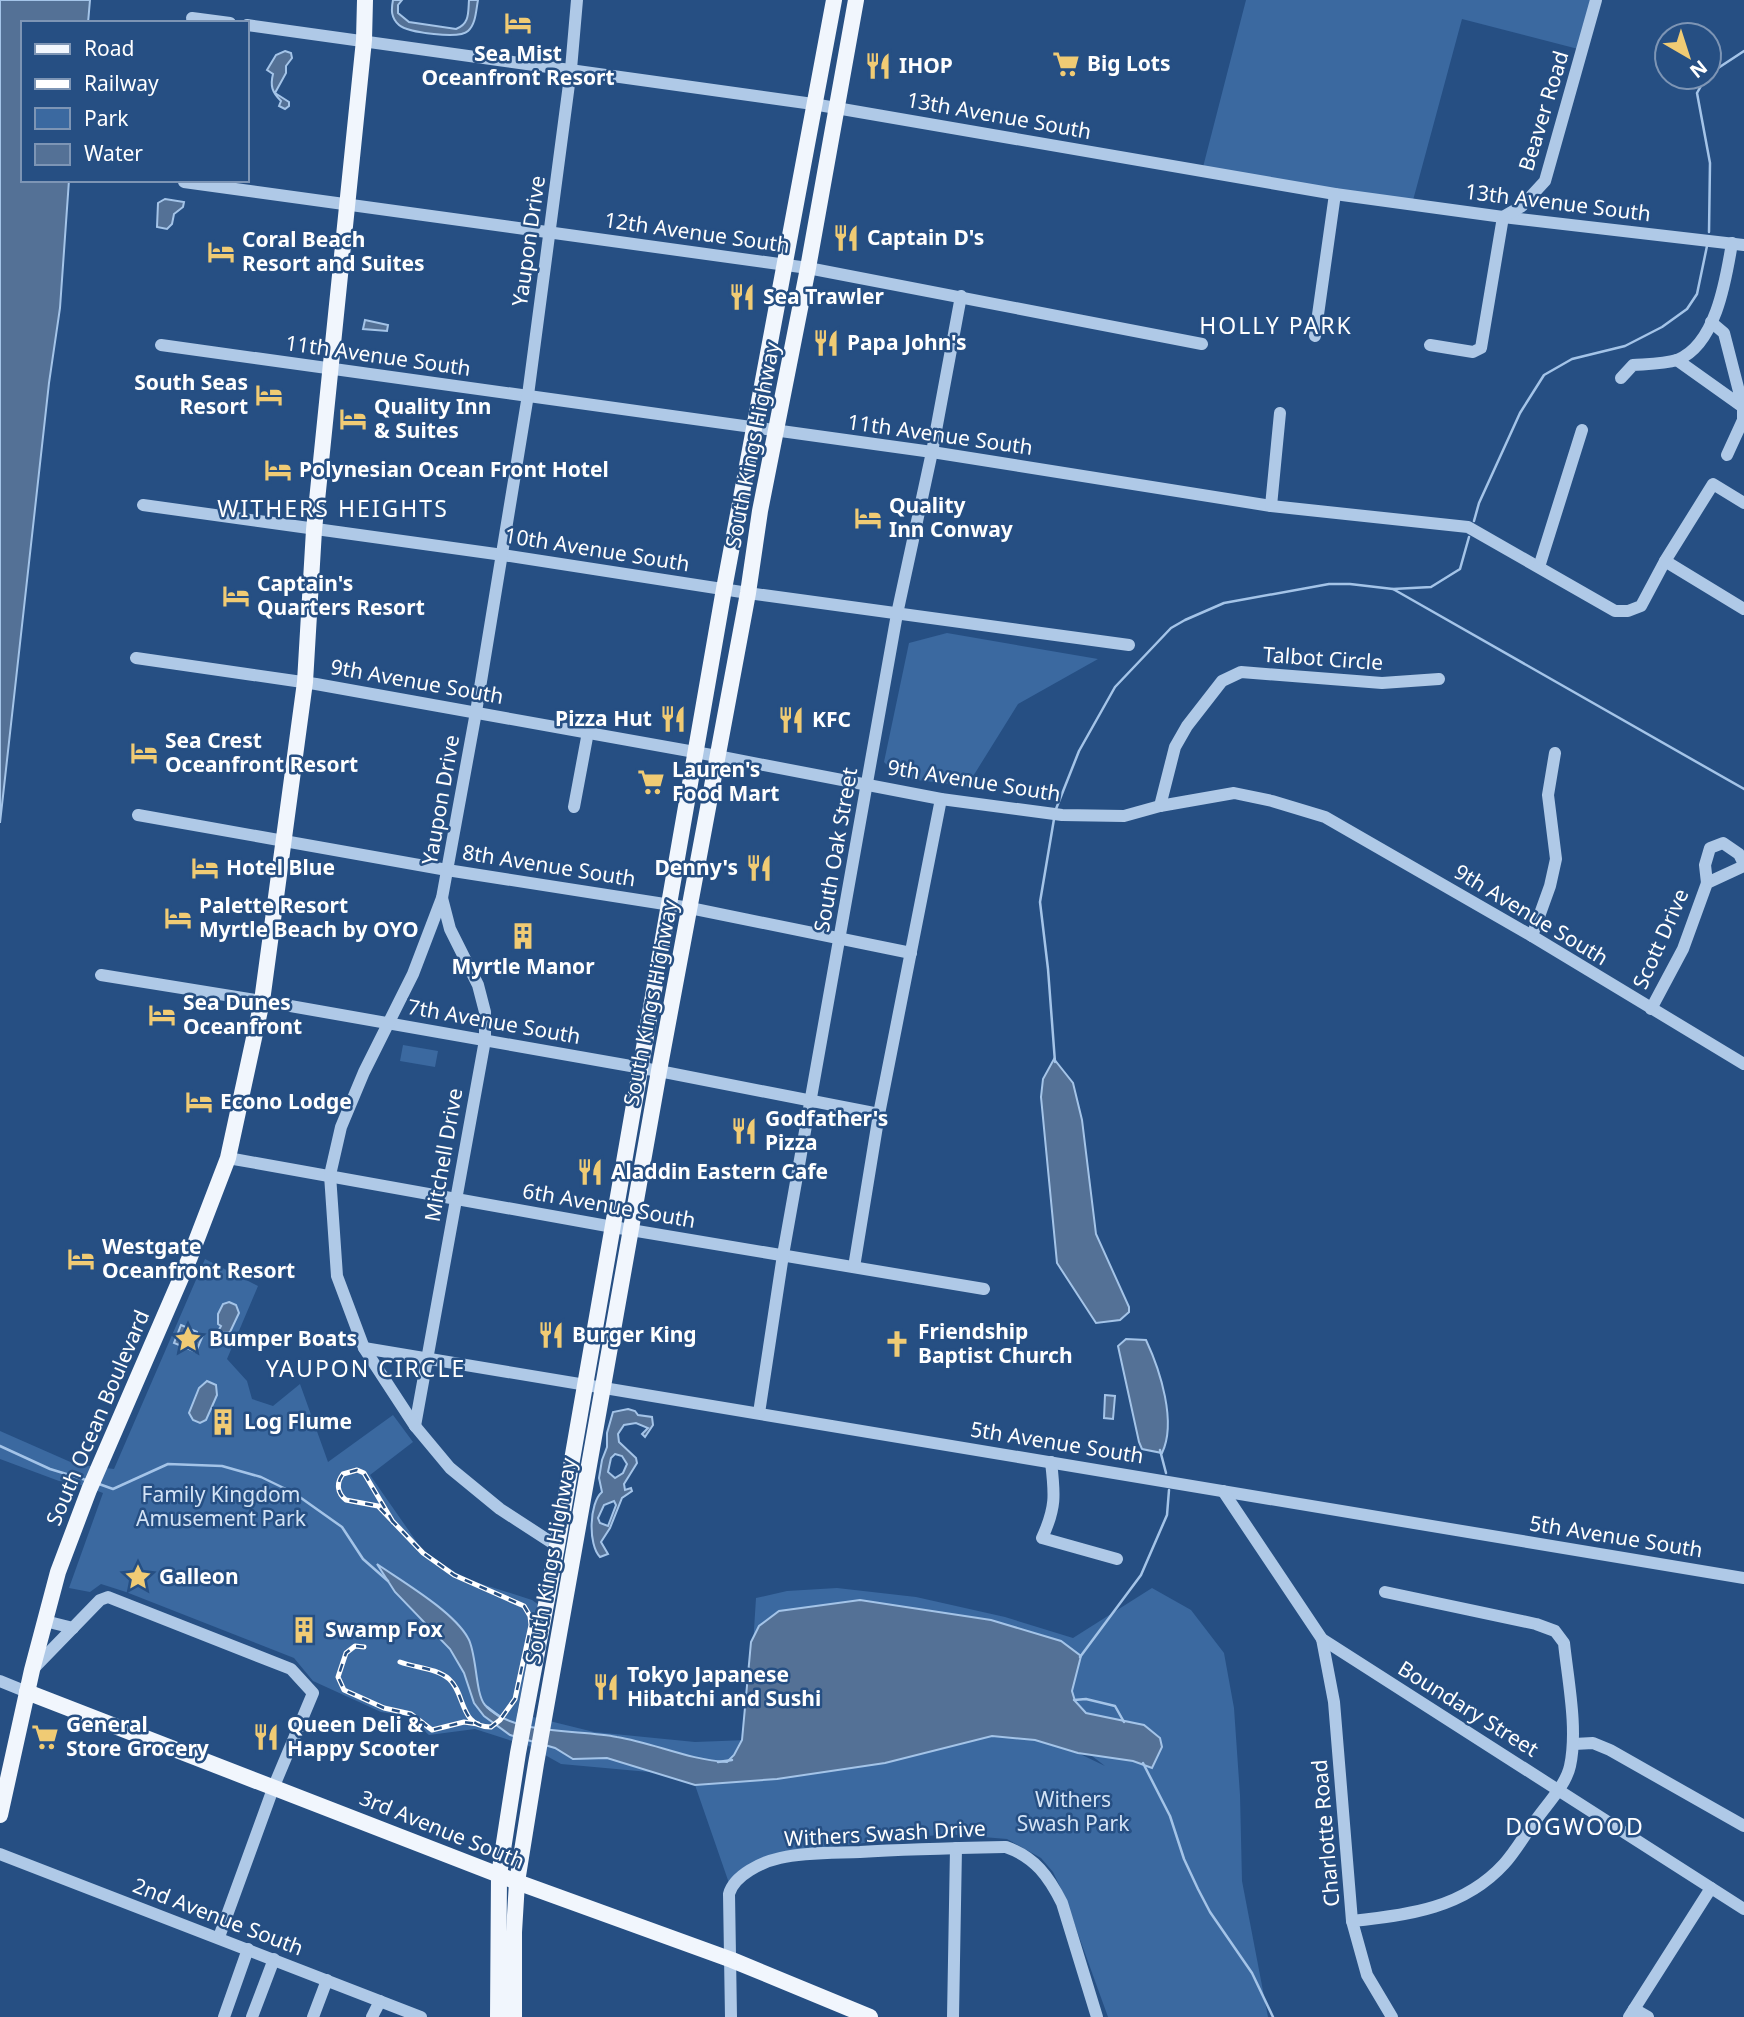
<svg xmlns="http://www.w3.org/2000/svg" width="1744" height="2017" font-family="'Noto Sans',sans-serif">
<rect width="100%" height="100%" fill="#264f83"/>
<g fill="#3b69a0">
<path d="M 1246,0 L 1597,0 L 1582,50 L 1462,19 L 1412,204 L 1202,171 Z"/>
<path d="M 947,633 L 1098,659 L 1018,704 L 967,786 L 900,778 L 884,762 L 909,643 Z"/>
<path d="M 403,1045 L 438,1051 L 435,1067 L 400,1061 Z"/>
<path d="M 205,1259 L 258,1286 L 227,1359 L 247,1381 L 252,1399 L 273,1406 L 300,1384 L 328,1462 L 393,1415 L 413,1442 L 370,1475 L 423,1551 L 466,1579 L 532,1600 L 539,1605 L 517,1713 L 594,1732 L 695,1742 L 747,1740 L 756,1598 L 787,1591 L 837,1588 L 916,1597 L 1005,1617 L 1073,1638 L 1152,1588 L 1191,1610 L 1224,1653 L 1234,1708 L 1240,1795 L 1242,1881 L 1268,2017 L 1108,2017 L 1064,1895 L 1053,1872 L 1041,1858 L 1007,1839 L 946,1834 L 783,1852 L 730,1886 L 695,1785 L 777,1779 L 885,1763 L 992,1736 L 1035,1740 L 1078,1753 L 1105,1766 L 1070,1739 L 965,1733 L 671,1774 L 561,1764 L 513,1737 L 512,1741 L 475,1729 L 429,1735 L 408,1716 L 381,1712 L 313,1681 L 294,1658 L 126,1592 L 101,1584 L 90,1592 L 69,1588 L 103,1493 L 76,1483 L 59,1481 L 0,1459 L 0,1431 L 75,1464 L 114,1469 Z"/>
</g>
<g fill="#547196" stroke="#a4c4e8" stroke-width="2" fill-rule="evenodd">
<path d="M 0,0 L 90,0 L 88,23 L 23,23 L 23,180 L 69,180 L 60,308 L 49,383 L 0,823 Z"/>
<path d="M 393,0 L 402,0 L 398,5 L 398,13 L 409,22 L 456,29 C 470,24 468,12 469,0 L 478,0 C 476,10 476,24 468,31 C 460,39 408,33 399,25 C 391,18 391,10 393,0 Z"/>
<path d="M 285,51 L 291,53 L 292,58 L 286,66 L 286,73 L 275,93 L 289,102 L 289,106 L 285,109 L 279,106 L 281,101 C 272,92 270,86 273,74 L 267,70 L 276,55 Z"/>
<path d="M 165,199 L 184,202 L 183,207 L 174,214 L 172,224 L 167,229 L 157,227 L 158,203 Z"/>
<path d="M 365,320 L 388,325 L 387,331 L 363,329 Z"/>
<path d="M 1054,1059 L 1073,1083 L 1082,1120 L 1096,1234 L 1129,1307 L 1129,1312 L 1120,1320 L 1096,1323 L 1057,1263 L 1041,1097 L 1043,1079 Z"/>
<path d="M 229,1302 L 236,1305 L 239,1313 L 230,1332 L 217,1333 L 221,1326 L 218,1324 L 218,1314 L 223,1304 Z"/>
<path d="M 181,1325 L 197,1332 L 197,1335 L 203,1335 L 196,1352 L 174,1343 Z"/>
<path d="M 1126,1339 L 1146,1340 C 1160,1370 1177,1422 1162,1453 L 1142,1449 L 1139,1442 L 1118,1346 Z"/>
<path d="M 207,1381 L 216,1385 L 217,1395 L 206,1420 L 200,1423 L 193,1420 L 189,1413 L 199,1388 Z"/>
<path d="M 1105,1395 L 1115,1396 L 1113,1419 L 1104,1418 Z"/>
<path d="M 628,1409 L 635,1411 L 638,1415 L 652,1417 L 653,1425 L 645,1437 L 642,1434 L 648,1428 L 636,1423 L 624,1425 L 618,1434 L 619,1442 L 636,1458 L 637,1463 L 624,1484 L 625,1490 L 631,1488 L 632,1491 L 622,1498 L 610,1528 L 601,1542 L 608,1554 L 600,1557 C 588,1545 589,1503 602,1492 L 599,1478 L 602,1460 L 607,1447 L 607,1433 L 613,1412 ZM 615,1454 L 622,1456 L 627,1464 L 623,1473 L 615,1478 L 608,1472 L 611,1458 ZM 614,1501 L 616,1505 L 608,1526 L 600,1523 L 598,1518 L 604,1505 Z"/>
<path d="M 377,1564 C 403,1582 453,1611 468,1638 C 477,1653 475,1694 485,1705 C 513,1736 579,1729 617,1737 C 654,1743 689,1760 727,1762 L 734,1755 L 742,1740 L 751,1642 L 759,1626 L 779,1611 L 860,1600 L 991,1620 L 1061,1641 L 1081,1656 L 1072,1691 L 1075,1701 L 1086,1713 L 1144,1725 L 1160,1738 L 1162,1747 L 1152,1768 L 1133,1761 L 1078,1753 L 1035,1740 L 992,1736 L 885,1763 L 777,1779 L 695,1785 L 607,1758 L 573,1759 L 555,1748 L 510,1735 L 484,1716 L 474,1703 L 464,1673 L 450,1649 L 395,1592 Z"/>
</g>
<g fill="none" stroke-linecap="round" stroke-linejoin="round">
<g stroke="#a4c4e8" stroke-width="2.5">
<path d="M 1709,74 L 1744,51"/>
<path d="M 1706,77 L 1697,93 L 1710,163 L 1709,232"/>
<path d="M 1474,521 L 1479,503 L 1520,413 L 1544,375 L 1572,359 L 1625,346 L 1662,327 L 1687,309 L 1697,294 L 1707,246"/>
<path d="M 1393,589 L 1744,789"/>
<path d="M 1056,809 L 1079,751 L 1115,687 L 1171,628 L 1185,620 L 1224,603 L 1329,584 L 1350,584 L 1393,589 L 1431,587 L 1460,569 L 1469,537"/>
<path d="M 1054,819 L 1040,902 L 1048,969 L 1055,1062"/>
<path d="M 0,1446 L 50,1469 L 86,1480"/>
<path d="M 1160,1450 L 1166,1473"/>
<path d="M 99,1484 L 113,1489 L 168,1464 L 222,1466 L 261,1477 L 294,1493 L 342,1527 L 363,1559 L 388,1581"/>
<path d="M 1080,1657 L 1141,1575 L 1167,1515 L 1169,1490"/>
<path d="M 1074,1700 L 1086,1699 L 1115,1706 L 1124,1722"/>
<path d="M 487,1707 L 499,1716"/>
<path d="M 718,1762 L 732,1760"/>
<path d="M 1143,1763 L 1170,1816 L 1184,1859 L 1198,1889 L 1210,1912 L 1252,1973 L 1273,2017"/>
</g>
<g stroke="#afc9e7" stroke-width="12">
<path d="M 192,18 L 230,23"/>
<path d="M 247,25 L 813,104 L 1335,194 L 1503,217 L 1744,245"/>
<path d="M 184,182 L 808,268 L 1202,344"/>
<path d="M 1503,217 L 1522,206 L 1545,181 L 1596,0"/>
<path d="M 1315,336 L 1335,194"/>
<path d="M 161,345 L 932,452 L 1271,506 L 1468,527 L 1615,611 L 1628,611 L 1641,606 L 1665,561 L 1713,484 L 1744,503"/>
<path d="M 1430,345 L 1473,352 L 1481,348 L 1503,217"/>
<path d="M 1677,360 L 1743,407 L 1724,333 L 1711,322"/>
<path d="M 1621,378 L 1633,365 C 1646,364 1664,364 1677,360 C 1716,345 1726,279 1732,243"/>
<path d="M 1727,455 L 1743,420 L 1743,407"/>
<path d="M 143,505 L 503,555 L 748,593 L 1129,645"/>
<path d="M 1271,506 L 1280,413"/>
<path d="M 1665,561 L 1744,609"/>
<path d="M 1539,567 L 1582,430"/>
<path d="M 136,658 L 316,684 L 717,756 L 941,799 L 1062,815 L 1124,816 L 1160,806 L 1234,793 L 1272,801 L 1325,817 L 1532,936 L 1744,1064"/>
<path d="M 1160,806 L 1175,747 L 1187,726 L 1222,681 L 1241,672 L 1382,683 L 1439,679"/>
<path d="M 574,807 L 588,732"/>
<path d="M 138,815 L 447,870 L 690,908 L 911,953"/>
<path d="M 1707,883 L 1705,865 L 1710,848 L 1723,843 L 1739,854 L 1744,864"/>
<path d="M 1532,936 L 1550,886 L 1556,859 L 1548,795 L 1555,753"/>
<path d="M 101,975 L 262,1001 L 659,1071 L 879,1114"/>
<path d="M 1651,1009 L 1683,949 L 1707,883 L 1744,866"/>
<path d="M 228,1158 L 613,1227 L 984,1289"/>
<path d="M 854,1267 L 879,1114 L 941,799"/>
<path d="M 364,1348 L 1744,1578"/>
<path d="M 759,1413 L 783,1255 L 897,614 L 932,452 L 961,296"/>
<path d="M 415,1426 L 485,1040 L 485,1012 L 478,985 L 450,929 L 442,898"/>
<path d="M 1051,1462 C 1055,1495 1056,1508 1042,1538 L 1117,1559"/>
<path d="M 1223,1491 L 1322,1639 L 1744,1909"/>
<path d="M 557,1546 L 500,1509 L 450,1468 L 415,1426 L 364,1348 L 337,1276 L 330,1175 L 341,1127 L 364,1072 L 413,974 L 442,898 L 476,712 L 528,395 L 571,69 L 577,0"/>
<path d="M 45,1621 L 73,1628"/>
<path d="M 1322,1639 L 1334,1702 L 1352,1921 L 1367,1975 L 1392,2017"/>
<path d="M 32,1670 L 100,1600 L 108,1597 L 291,1669 L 313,1693 L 274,1786 L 219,1937"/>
<path d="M 0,1681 L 27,1692"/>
<path d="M 1574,1744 L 1593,1743 L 1610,1750 L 1744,1826"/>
<path d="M 0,1854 L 421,2017"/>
<path d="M 1352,1921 C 1409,1915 1464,1908 1504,1864 C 1516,1851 1525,1834 1536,1820 C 1547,1804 1566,1785 1570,1766 C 1578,1729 1568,1681 1564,1643 L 1555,1631 L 1536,1624 L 1385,1592"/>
<path d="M 1634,2009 L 1648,2017"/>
<path d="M 224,2017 L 248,1949"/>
<path d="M 252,2017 L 274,1959"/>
<path d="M 313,2017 L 327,1980"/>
<path d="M 372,2017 L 380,2001"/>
<path d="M 731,2017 L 729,1894 C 734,1875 762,1862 780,1858 C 805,1852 834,1853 860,1852 C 909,1849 958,1848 1006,1847 C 1035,1857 1049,1877 1062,1903 L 1097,2017"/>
<path d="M 953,2017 L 956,1848"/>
<path d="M 1629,2017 L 1711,1888"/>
</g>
<g stroke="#f1f6fd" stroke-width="16">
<path d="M 27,1692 L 517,1882 L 732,1960 L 870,2017"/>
<path d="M 0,1815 L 32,1670 L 58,1572 L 89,1490 L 190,1257 L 228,1158 L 262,1001 L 305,682 L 314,530 L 364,40 L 365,0"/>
<path d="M 498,2017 L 499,1875 L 518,1753 L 557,1546 L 724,589 L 834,0"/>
<path d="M 514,2017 L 514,1932 L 517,1882 L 536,1764 L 659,1071 L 748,593 L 760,511 L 808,268 L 856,0"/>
</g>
<defs>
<g id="rail">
<path d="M 393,1522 L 364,1473 L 357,1470 L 343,1474 C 336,1483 337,1493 346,1500 L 378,1506 L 423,1553 L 454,1575 L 524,1606 L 530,1616 L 531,1625 L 515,1699 L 500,1720 L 491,1727 C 459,1727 466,1694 449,1679 C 436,1668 416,1668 400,1662"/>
<path d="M 364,1647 L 355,1646 L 346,1653 L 338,1677 L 344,1690 L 384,1708 L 411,1714 L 432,1730 L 464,1722 L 478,1724"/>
</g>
</defs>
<use href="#rail" stroke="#fff" stroke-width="5"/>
<use href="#rail" stroke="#264f83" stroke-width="2.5" stroke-dasharray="8" stroke-linecap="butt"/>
</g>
<defs>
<symbol id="hotel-bare" viewBox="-9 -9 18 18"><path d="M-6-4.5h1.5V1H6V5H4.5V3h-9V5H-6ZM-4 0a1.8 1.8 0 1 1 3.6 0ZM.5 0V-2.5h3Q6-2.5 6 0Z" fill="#f0cb74" stroke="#264f83" stroke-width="2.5" paint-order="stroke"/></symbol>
<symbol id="supermarket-bare" viewBox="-9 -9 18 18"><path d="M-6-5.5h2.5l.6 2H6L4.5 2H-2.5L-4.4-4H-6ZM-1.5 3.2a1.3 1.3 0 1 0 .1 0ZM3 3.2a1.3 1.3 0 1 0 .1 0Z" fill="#f0cb74" stroke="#264f83" stroke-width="2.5" paint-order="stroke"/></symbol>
<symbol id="restaurant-bare" viewBox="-9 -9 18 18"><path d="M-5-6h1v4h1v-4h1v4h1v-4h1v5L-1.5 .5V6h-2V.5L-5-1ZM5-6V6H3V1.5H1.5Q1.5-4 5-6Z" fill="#f0cb74" stroke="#264f83" stroke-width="2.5" paint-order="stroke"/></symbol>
<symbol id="building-bare" viewBox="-9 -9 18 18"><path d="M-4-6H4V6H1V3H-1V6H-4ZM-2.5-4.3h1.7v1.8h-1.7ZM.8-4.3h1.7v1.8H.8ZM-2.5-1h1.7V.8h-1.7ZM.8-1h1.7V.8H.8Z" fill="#f0cb74" stroke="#264f83" stroke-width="2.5" paint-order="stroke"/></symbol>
<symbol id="sight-bare" viewBox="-9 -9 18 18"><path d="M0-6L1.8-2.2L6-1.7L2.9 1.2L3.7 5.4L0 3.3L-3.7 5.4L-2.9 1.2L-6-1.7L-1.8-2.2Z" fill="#f0cb74" stroke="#264f83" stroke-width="2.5" paint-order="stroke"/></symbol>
<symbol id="church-bare" viewBox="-9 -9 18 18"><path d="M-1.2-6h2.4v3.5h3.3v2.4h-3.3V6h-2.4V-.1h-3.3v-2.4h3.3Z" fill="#f0cb74" stroke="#264f83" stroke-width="2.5" paint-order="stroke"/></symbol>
</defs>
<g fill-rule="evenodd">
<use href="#hotel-bare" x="499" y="4" width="38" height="38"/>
<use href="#supermarket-bare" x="1047" y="45" width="38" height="38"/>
<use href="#restaurant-bare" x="859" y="47" width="38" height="38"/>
<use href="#restaurant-bare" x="827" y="219" width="38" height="38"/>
<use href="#hotel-bare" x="202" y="233" width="38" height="38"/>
<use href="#restaurant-bare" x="723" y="278" width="38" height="38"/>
<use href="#restaurant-bare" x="807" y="324" width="38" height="38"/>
<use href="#hotel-bare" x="250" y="376" width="38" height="38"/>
<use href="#hotel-bare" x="334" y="400" width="38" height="38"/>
<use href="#hotel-bare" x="259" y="451" width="38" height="38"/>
<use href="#hotel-bare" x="849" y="499" width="38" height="38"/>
<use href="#hotel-bare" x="217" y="577" width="38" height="38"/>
<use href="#restaurant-bare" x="654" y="700" width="38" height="38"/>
<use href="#restaurant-bare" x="772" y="701" width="38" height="38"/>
<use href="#hotel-bare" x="125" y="734" width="38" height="38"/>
<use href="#supermarket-bare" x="632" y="763" width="38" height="38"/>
<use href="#hotel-bare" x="186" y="849" width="38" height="38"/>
<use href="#restaurant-bare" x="740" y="849" width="38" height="38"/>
<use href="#hotel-bare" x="159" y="899" width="38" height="38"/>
<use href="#building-bare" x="504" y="917" width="38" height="38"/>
<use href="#hotel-bare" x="143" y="996" width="38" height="38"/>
<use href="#hotel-bare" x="180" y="1083" width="38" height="38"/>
<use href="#restaurant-bare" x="725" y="1112" width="38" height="38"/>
<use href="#restaurant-bare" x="571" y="1153" width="38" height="38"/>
<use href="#hotel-bare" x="62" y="1240" width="38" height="38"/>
<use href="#restaurant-bare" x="532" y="1316" width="38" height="38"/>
<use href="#sight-bare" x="169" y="1320" width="38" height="38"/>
<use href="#church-bare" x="878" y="1325" width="38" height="38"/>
<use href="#building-bare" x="204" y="1403" width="38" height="38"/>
<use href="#sight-bare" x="119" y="1558" width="38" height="38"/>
<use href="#building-bare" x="285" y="1611" width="38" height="38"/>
<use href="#restaurant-bare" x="587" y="1668" width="38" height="38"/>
<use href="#supermarket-bare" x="26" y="1718" width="38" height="38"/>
<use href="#restaurant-bare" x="247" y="1718" width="38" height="38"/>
</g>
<g text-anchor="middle" stroke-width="5" stroke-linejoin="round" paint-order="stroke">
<g font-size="21" font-weight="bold" fill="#fff" stroke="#264f83" text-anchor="start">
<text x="518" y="61" text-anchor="middle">Sea Mist<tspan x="518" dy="24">Oceanfront Resort</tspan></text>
<text x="1087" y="71">Big Lots</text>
<text x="899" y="73">IHOP</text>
<text x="867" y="245">Captain D's</text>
<text x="242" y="247">Coral Beach<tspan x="242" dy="24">Resort and Suites</tspan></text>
<text x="763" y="304">Sea Trawler</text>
<text x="847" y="350">Papa John's</text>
<text x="248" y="390" text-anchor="end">South Seas<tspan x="248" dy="24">Resort</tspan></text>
<text x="374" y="414">Quality Inn<tspan x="374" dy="24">&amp; Suites</tspan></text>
<text x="299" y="477">Polynesian Ocean Front Hotel</text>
<text x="889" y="513">Quality<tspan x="889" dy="24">Inn Conway</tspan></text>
<text x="257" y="591">Captain's<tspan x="257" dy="24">Quarters Resort</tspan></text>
<text x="652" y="726" text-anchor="end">Pizza Hut</text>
<text x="812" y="727">KFC</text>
<text x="165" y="748">Sea Crest<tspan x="165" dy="24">Oceanfront Resort</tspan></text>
<text x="672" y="777">Lauren's<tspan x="672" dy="24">Food Mart</tspan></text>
<text x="226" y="875">Hotel Blue</text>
<text x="738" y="875" text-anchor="end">Denny's</text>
<text x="199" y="913">Palette Resort<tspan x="199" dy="24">Myrtle Beach by OYO</tspan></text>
<text x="523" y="974" text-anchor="middle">Myrtle Manor</text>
<text x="183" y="1010">Sea Dunes<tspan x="183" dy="24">Oceanfront</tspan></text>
<text x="220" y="1109">Econo Lodge</text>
<text x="765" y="1126">Godfather's<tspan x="765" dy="24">Pizza</tspan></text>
<text x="611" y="1179">Aladdin Eastern Cafe</text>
<text x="102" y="1254">Westgate<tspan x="102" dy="24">Oceanfront Resort</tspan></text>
<text x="918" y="1339">Friendship<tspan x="918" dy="24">Baptist Church</tspan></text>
<text x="572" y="1342">Burger King</text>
<text x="209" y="1346">Bumper Boats</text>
<text x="244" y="1429">Log Flume</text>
<text x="159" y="1584">Galleon</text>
<text x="325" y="1637">Swamp Fox</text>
<text x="627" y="1682">Tokyo Japanese<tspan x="627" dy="24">Hibatchi and Sushi</tspan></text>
<text x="66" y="1732">General<tspan x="66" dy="24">Store Grocery</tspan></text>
<text x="287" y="1732">Queen Deli &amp;<tspan x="287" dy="24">Happy Scooter</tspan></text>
</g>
<g font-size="21" fill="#fff" stroke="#264f83">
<text transform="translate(1544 111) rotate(-73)" y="7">Beaver Road</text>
<text transform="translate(999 116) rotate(10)" y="7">13th Avenue South</text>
<text transform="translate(1558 203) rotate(7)" y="7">13th Avenue South</text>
<text transform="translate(697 233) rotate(8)" y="7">12th Avenue South</text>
<text transform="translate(529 241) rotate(-82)" y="7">Yaupon Drive</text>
<text transform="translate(378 356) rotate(8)" y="7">11th Avenue South</text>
<text transform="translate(940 435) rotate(8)" y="7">11th Avenue South</text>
<text transform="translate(753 445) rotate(-79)" y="7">South Kings Highway</text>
<text transform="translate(597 550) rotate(9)" y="7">10th Avenue South</text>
<text transform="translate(1323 659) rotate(4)" y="7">Talbot Circle</text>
<text transform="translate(417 682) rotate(10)" y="7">9th Avenue South</text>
<text transform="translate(974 781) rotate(9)" y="7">9th Avenue South</text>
<text transform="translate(441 800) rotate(-80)" y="7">Yaupon Drive</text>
<text transform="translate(836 850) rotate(-80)" y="7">South Oak Street</text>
<text transform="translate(549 866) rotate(9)" y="7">8th Avenue South</text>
<text transform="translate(1531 915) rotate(31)" y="7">9th Avenue South</text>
<text transform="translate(1661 939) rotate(-66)" y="7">Scott Drive</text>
<text transform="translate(651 1003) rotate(-79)" y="7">South Kings Highway</text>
<text transform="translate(494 1022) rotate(10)" y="7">7th Avenue South</text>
<text transform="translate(444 1155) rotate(-80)" y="7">Mitchell Drive</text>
<text transform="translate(609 1206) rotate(10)" y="7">6th Avenue South</text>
<text transform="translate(98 1418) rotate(-67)" y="7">South Ocean Boulevard</text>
<text transform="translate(1057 1443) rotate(9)" y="7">5th Avenue South</text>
<text transform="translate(1616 1537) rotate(9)" y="7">5th Avenue South</text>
<text transform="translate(551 1561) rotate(-80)" y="7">South Kings Highway</text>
<text transform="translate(1468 1709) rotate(32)" y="7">Boundary Street</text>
<text transform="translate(442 1830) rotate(22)" y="7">3rd Avenue South</text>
<text transform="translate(1326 1833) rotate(-95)" y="7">Charlotte Road</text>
<text transform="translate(885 1834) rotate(-3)" y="7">Withers Swash Drive</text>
<text transform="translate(218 1917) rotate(21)" y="7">2nd Avenue South</text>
</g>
<g font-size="21" fill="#d3e3f6" stroke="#264f83">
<text x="221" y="1502">Family Kingdom<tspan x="221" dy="24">Amusement Park</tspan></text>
<text x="1073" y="1807">Withers<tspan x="1073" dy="24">Swash Park</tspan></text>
</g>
<g font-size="23" letter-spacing="2" fill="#fff" stroke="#264f83">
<text x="1276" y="334">HOLLY PARK</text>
<text x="333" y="517">WITHERS HEIGHTS</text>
<text x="366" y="1377">YAUPON CIRCLE</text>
<text x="1575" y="1835">DOGWOOD</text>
</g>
</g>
<rect x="21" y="21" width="228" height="161" fill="#264f83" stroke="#7d95b5" stroke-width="2"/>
<rect x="35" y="44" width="35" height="10" fill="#f1f6fd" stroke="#7d95b5" stroke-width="2"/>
<text x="84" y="56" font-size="21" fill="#ffffff">Road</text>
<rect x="35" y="79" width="35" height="10" fill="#ffffff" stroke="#7d95b5" stroke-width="2"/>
<text x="84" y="91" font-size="21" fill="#ffffff">Railway</text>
<rect x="35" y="108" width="35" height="21" fill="#3b69a0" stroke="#7d95b5" stroke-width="2"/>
<text x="84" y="126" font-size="21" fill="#ffffff">Park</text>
<rect x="35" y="144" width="35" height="21" fill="#547196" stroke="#7d95b5" stroke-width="2"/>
<text x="84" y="161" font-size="21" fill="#ffffff">Water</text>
<g transform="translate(1688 56) rotate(141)"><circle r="33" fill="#264f83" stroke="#7d95b5" stroke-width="2"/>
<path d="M0-5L12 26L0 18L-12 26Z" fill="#f0cb74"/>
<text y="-10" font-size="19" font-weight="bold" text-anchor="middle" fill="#ffffff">N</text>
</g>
</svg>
